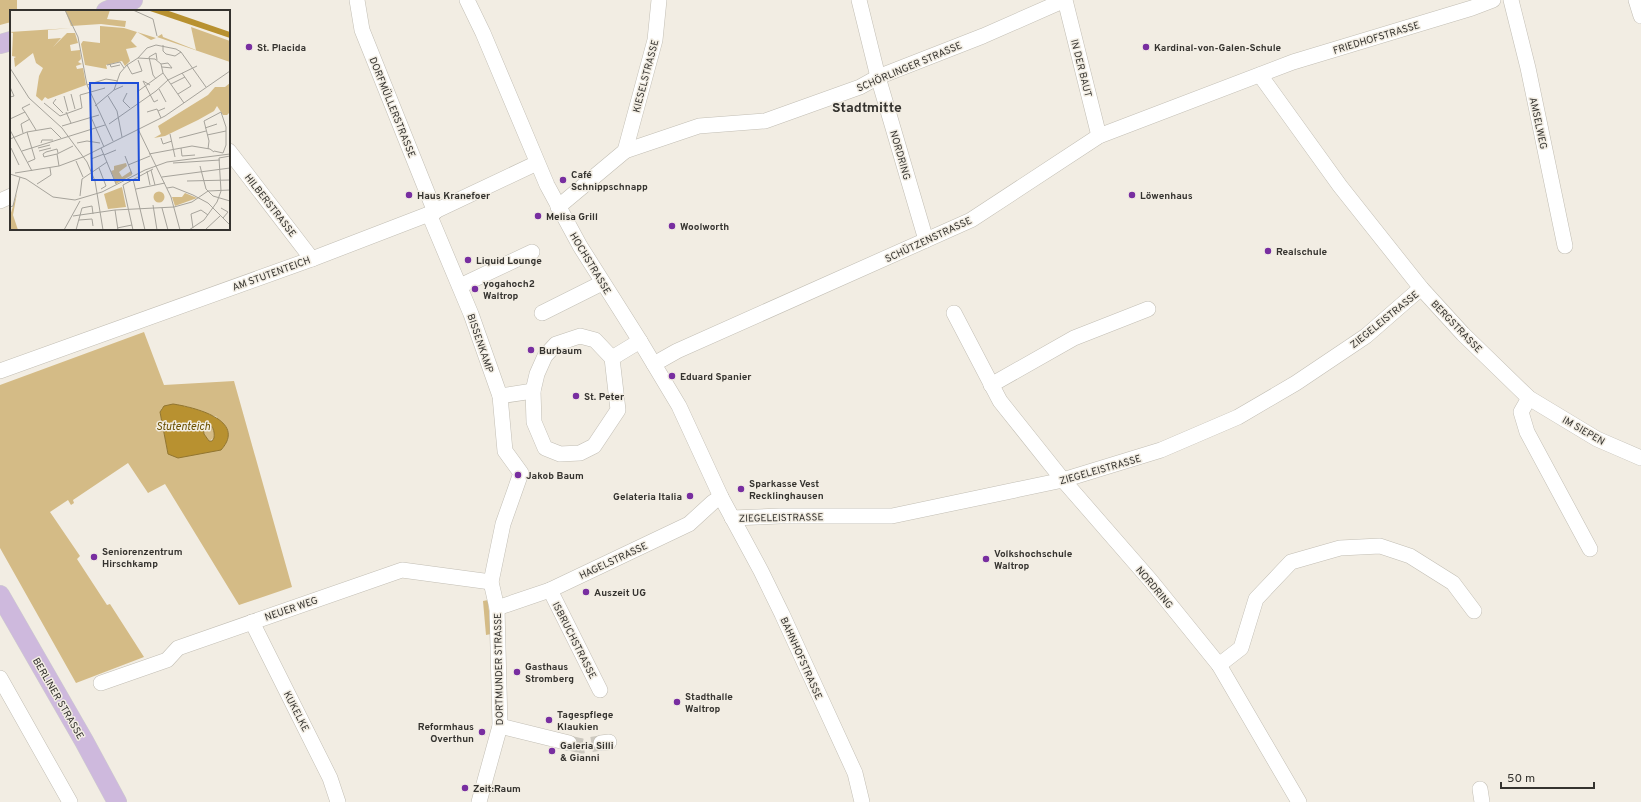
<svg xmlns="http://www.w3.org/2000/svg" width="1641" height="802" font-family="Overpass,sans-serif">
<rect width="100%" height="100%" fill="#f2ede3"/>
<g fill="#d4bb86" fill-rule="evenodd">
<path d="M 0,0 L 17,0 L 17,11 L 11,11 L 11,22 L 0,25 Z"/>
<path d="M 144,332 L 164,385 L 234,381 L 292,587 L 239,605 L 165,484 L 148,493 L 128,463 L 73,500 L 74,503 L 71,505 L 68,500 L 50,512 L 80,556 L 77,559 L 107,605 L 110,604 L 144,657 L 76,683 L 0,548 L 0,385 ZM 186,406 L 217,417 L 221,450 L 168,454 L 160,412 L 162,408 Z"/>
<path d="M 206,422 C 213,426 215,431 214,438 L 209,441 L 204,434 L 203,425 Z"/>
<path d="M 488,600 L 491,634 L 486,635 L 483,601 Z"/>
</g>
<path fill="#b89130" stroke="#917530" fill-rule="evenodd" d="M 173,404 C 193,407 248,420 221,450 L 178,458 L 168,454 L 160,412 L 164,406 ZM 205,422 C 213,425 215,431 214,438 L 212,441 L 209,441 L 204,434 L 203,425 Z"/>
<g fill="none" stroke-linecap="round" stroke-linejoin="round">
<path stroke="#ccc8bf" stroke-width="15" stroke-dasharray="15 8" stroke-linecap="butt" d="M 569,743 L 582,746 L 601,743"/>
<defs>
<g id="minor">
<path d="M 357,0 L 362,30 L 435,212"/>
<path d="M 467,0 L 483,33 L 547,185 L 580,246 L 640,341 L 679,406 L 721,497 L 761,571 L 782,614 L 855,773 L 862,802"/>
<path d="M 859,0 L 878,77 L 926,240"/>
<path d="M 1511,0 L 1528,68 L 1565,246"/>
<path d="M 1636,0 L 1641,16"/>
<path d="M 1260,75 L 1340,186 L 1421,288 L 1463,334 L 1529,398 L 1597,439 L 1641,458"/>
<path d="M 229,151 L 312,259"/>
<path d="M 625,151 L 655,40 L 659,0"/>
<path d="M 0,201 L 11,196"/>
<path d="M 558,207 L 625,151 L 699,126 L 765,121 L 860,87 L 878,77 L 983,36 L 1065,0 L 1099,136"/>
<path d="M 429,214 L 471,314 L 500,396 L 505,451 L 521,473 L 503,524 L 491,582 L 497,608 L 500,726 L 479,802"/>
<path d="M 460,286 L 532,252"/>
<path d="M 542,313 L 602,283"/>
<path d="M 954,313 L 1000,401 L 1063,480 L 1151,581 L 1219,665 L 1299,802"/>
<path d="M 612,358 L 595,340 L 580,336 L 556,344 L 545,356 L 537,374 L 533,391 L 534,422 L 545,448 L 560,454 L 580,453 L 594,446 L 618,410 L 612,358 L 640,341"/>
<path d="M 654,364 L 677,351 L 971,220 L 1099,136 L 1293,62 L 1472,8 L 1493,0"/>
<path d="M 0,371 L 312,259 L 429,214 L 537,163"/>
<path d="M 991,385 L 1074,338 L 1148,309"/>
<path d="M 500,396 L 533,391"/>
<path d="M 1529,398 L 1521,412 L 1527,432 L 1590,549"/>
<path d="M 732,518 L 780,516 L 892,516 L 1063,480 L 1161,450 L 1238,417 L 1296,383 L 1366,336 L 1421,288"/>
<path d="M 550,590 L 600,690"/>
<path d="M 497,608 L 550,590 L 689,524 L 713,502 L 721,497"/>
<path d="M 252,622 L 330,778 L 338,802"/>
<path d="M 1219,665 L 1241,648 L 1256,599 L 1291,562 L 1340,548 L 1380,546 L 1410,556 L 1453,583 L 1474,611"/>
<path d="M 0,678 L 70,802"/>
<path d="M 101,683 L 167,660 L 178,648 L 402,570 L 491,582"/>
<path d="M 500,726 L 569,743"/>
<path d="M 601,743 L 609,742"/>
<path d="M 1480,789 L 1482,802"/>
</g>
<g id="major">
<path d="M 106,11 L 133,0"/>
<path d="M 0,44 L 11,41"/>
<path d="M 0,595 L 84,741 L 117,802"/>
</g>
</defs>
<use href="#minor" stroke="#c2beb4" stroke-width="16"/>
<use href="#major" stroke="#cfcecd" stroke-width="20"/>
<use href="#minor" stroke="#fff" stroke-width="15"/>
<use href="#major" stroke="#ceb9dd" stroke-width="19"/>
</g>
<g fill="#782ea0" stroke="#f2ede3" stroke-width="1.5">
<circle cx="249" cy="47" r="4"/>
<circle cx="1146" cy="47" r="4"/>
<circle cx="563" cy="180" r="4"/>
<circle cx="409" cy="195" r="4"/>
<circle cx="1132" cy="195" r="4"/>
<circle cx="538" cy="216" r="4"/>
<circle cx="672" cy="226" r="4"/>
<circle cx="1268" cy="251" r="4"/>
<circle cx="468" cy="260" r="4"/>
<circle cx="475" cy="289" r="4"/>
<circle cx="531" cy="350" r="4"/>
<circle cx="672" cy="376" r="4"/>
<circle cx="576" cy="396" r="4"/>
<circle cx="518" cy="475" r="4"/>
<circle cx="741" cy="489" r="4"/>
<circle cx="690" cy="496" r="4"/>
<circle cx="94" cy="557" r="4"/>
<circle cx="986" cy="559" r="4"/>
<circle cx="586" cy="592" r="4"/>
<circle cx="517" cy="672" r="4"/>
<circle cx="677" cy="702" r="4"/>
<circle cx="549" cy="720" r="4"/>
<circle cx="482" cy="732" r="4"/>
<circle cx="552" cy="751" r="4"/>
<circle cx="465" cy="788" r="4"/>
</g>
<g text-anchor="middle" stroke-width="3" stroke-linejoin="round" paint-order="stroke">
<g font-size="10" fill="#35332f" stroke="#f2ede3">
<text transform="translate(1376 37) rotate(-17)" y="4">FRIEDHOFSTRASSE</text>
<text transform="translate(909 66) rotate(-23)" y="4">SCHÖRLINGER STRASSE</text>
<text transform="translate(1082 68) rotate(76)" y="4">IN DER BAUT</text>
<text transform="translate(645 76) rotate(-75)" y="4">KIESELSTRASSE</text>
<text transform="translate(393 107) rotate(68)" y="4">DORFMÜLLERSTRASSE</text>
<text transform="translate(1539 123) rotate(78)" y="4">AMSELWEG</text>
<text transform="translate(901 155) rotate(74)" y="4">NORDRING</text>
<text transform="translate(271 205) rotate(52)" y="4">HILBERSTRASSE</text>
<text transform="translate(928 239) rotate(-25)" y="4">SCHÜTZENSTRASSE</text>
<text transform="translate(591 263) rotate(59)" y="4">HOCHSTRASSE</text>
<text transform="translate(271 273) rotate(-20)" y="4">AM STUTENTEICH</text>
<text transform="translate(1384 319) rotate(-39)" y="4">ZIEGELEISTRASSE</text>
<text transform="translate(1457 326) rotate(46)" y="4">BERGSTRASSE</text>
<text transform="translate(481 343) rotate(71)" y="4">BISSENKAMP</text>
<text transform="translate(1584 430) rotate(30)" y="4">IM SIEPEN</text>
<text transform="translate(1100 469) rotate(-16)" y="4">ZIEGELEISTRASSE</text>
<text transform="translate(781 517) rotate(-1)" y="4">ZIEGELEISTRASSE</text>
<text transform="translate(613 560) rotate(-25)" y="4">HAGELSTRASSE</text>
<text transform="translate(1155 587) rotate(50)" y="4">NORDRING</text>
<text transform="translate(291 608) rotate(-19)" y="4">NEUER WEG</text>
<text transform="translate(575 640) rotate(63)" y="4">ISBRUCHSTRASSE</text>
<text transform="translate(802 658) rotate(66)" y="4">BAHNHOFSTRASSE</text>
<text transform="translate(498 669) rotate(-91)" y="4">DORTMUNDER STRASSE</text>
<text transform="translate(59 698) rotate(60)" y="4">BERLINER STRASSE</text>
<text transform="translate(297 711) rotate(63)" y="4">KUKELKE</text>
</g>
<g font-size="10" font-weight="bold" fill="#35332f" stroke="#f2ede3" text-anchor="start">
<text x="257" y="51">St. Placida</text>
<text x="1154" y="51">Kardinal-von-Galen-Schule</text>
<text x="571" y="178">Café<tspan x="571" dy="12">Schnippschnapp</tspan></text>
<text x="417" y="199">Haus Kranefoer</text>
<text x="1140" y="199">Löwenhaus</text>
<text x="546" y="220">Melisa Grill</text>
<text x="680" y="230">Woolworth</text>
<text x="1276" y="255">Realschule</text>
<text x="476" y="264">Liquid Lounge</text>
<text x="483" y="287">yogahoch2<tspan x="483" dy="12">Waltrop</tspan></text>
<text x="539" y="354">Burbaum</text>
<text x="680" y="380">Eduard Spanier</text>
<text x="584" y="400">St. Peter</text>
<text x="526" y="479">Jakob Baum</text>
<text x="749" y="487">Sparkasse Vest<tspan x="749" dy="12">Recklinghausen</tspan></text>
<text x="682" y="500" text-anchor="end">Gelateria Italia</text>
<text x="102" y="555">Seniorenzentrum<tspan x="102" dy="12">Hirschkamp</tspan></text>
<text x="994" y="557">Volkshochschule<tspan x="994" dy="12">Waltrop</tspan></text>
<text x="594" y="596">Auszeit UG</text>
<text x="525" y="670">Gasthaus<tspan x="525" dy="12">Stromberg</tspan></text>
<text x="685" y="700">Stadthalle<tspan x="685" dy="12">Waltrop</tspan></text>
<text x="557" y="718">Tagespflege<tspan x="557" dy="12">Klaukien</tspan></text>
<text x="474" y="730" text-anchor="end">Reformhaus<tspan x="474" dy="12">Overthun</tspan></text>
<text x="560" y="749">Galeria Silli<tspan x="560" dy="12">&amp; Gianni</tspan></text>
<text x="473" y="792">Zeit:Raum</text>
</g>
<g font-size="11" font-style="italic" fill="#694f00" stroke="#f2ede3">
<text x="183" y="430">Stutenteich</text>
</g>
<g font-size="14" font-weight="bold" fill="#35332f" stroke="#f2ede3">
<text x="867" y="112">Stadtmitte</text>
</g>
</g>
<g transform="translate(10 10)">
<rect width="220" height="220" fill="#f2ede3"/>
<path d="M 55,0 L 100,0 L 97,9 L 116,11 L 115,17 L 91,14 L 61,16 ZM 90,16 L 114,18 L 127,22 L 146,28 L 141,30 L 127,22 L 121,31 L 127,37 L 116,39 L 120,51 L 115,56 L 112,51 L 96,55 L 97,59 L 75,55 L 71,34 L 73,31 L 90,33 ZM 181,17 L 220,31 L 220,52 L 147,27 L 152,24 L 153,27 L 186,40 ZM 61,18 L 38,20 L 38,29 L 51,28 L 43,37 L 57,23 L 65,23 L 68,33 L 60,35 L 61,41 L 70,40 L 71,49 L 68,52 L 72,54 L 66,56 L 67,59 L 73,58 L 76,75 L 38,89 L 35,87 L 32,91 L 26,86 L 29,66 L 33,58 L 26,53 L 23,43 L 5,57 L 4,48 L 6,47 L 2,46 L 3,23 L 0,22 ZM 220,73 L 220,102 L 217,105 L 213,105 L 207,96 L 204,101 L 188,110 L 155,126 L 144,128 L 151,124 L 148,116 L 198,85 L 205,77 L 215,77 ZM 116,153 L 117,156 L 109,162 L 112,167 L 121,161 L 122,165 L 106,174 L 101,161 L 104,160 L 104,156 ZM 112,177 L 116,197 L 98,199 L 94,184 ZM143.5 187a5.5 5.5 0 1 1 11 0a5.5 5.5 0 1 1-11 0ZM 7,183 L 3,205 L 8,220 L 0,220 L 0,206 ZM 175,183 L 187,188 L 165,196 L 162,187 L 172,187 Z" fill="#d4bb86"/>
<path d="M 137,0 L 156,0 L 220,22 L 220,28 Z" fill="#b89130"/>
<path fill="none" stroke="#a6a39b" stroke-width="1" d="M 55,0 L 68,27 L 77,75 L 103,131M 123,0 L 143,9 L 147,26M 153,35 L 153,41 L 156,44 L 165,46 L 171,42M 128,48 L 137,38 L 146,35 L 166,39 L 171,42 L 196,77M 100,54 L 101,57 L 110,55M 151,54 L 158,53 L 162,58 L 152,57M 97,55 L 110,52 L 114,58M 117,55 L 122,64 L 132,61 L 128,50M 0,58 L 19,88 L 52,118 L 77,152 L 85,171 L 93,220M 146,69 L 143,65 L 139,47 L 146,43 L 147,50M 161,74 L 175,67M 77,75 L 96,69 L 108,71M 140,75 L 133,71 L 144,92 L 148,90M 149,79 L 156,92M 104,80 L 110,63 L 117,55 L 128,48 L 145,49 L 151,54 L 153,63 L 174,93M 127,82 L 153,63M 117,83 L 113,91 L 120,98M 61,84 L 65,99M 168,84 L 181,76 L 172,63M 54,86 L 58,101M 98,86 L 107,101 L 112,127M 0,87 L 4,86 L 0,77M 46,89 L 43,93 L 53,103M 34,93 L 50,106 L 72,98 L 70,85 L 95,78M 85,96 L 104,80 L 113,76M 15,102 L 12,98 L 20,94M 56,102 L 61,113M 137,102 L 147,99 L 148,101M 81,107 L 94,137M 151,108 L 148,101 L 155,98M 0,109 L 15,102 L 26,120M 99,114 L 146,81 L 158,70 L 187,56M 52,116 L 89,105M 195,118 L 207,114M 128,119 L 161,187 L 170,220M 0,120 L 22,161M 17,122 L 25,149 L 18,152M 13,123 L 11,114 L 20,109M 160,124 L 165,147M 197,125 L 216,121M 151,128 L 153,134 L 162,131M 169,128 L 196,121M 0,129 L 17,122 L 41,118 L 51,128M 31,133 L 32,130 L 43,130M 67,133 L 77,131 L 90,133M 1,138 L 9,155M 28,138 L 40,135M 91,138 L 106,174M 171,138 L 172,146 L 185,145M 198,139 L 199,131 L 194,111 L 211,102 L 216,117 L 216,135 L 213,143 L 204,141M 12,141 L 95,115M 29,141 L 41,138M 36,142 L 33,144 L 34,147 L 47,144M 36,142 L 47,139 L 48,143M 139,144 L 182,136 L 200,139 L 204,142M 94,145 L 106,140M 115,146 L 122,164M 81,149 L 94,144M 66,151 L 73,167M 163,153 L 210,150M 118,155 L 140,146M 49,156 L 47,144 L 63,136M 190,156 L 196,179 L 203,186 L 220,191M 89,158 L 96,176 L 91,179M 141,160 L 145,175M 137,161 L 140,175M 5,163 L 49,156 L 73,147 L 155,106 L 220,61M 0,164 L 16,169 L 43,187 L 65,190 L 92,182 L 135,160 L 157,152 L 220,144M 152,167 L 220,158M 123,169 L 135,220M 177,171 L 220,170M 27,174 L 41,165 L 40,158M 157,178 L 163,177 L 183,185 L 198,193 L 220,215M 126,179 L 155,173M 70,186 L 72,169 L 97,152M 143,195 L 147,220M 0,197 L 3,196 L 10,167M 152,198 L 158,220M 211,198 L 218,202 L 213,208M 105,200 L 108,220M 63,206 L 105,200 L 164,197 L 182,192 L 198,181 L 220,180M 69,210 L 82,209 L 83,216M 107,218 L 122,215M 183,218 L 181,204 L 191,200 L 198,205M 54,220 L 70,191M 66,220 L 72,198 L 82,196 L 83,204M 123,220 L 113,175 L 143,159M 179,220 L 194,210 L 207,192 L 211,181 L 209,148 L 220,146M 195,220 L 210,206"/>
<path fill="#1d4ed8" fill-opacity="0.15" stroke="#1d4ed8" stroke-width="2" d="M 80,73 L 128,73 L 129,170 L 82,170 Z"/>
<rect width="220" height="220" fill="none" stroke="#35332f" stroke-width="2"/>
</g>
<path d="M1501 782v6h93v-6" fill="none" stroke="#35332f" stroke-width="2"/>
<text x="1507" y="782" font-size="12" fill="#35332f" stroke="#f2ede3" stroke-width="3" paint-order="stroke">50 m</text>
</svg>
